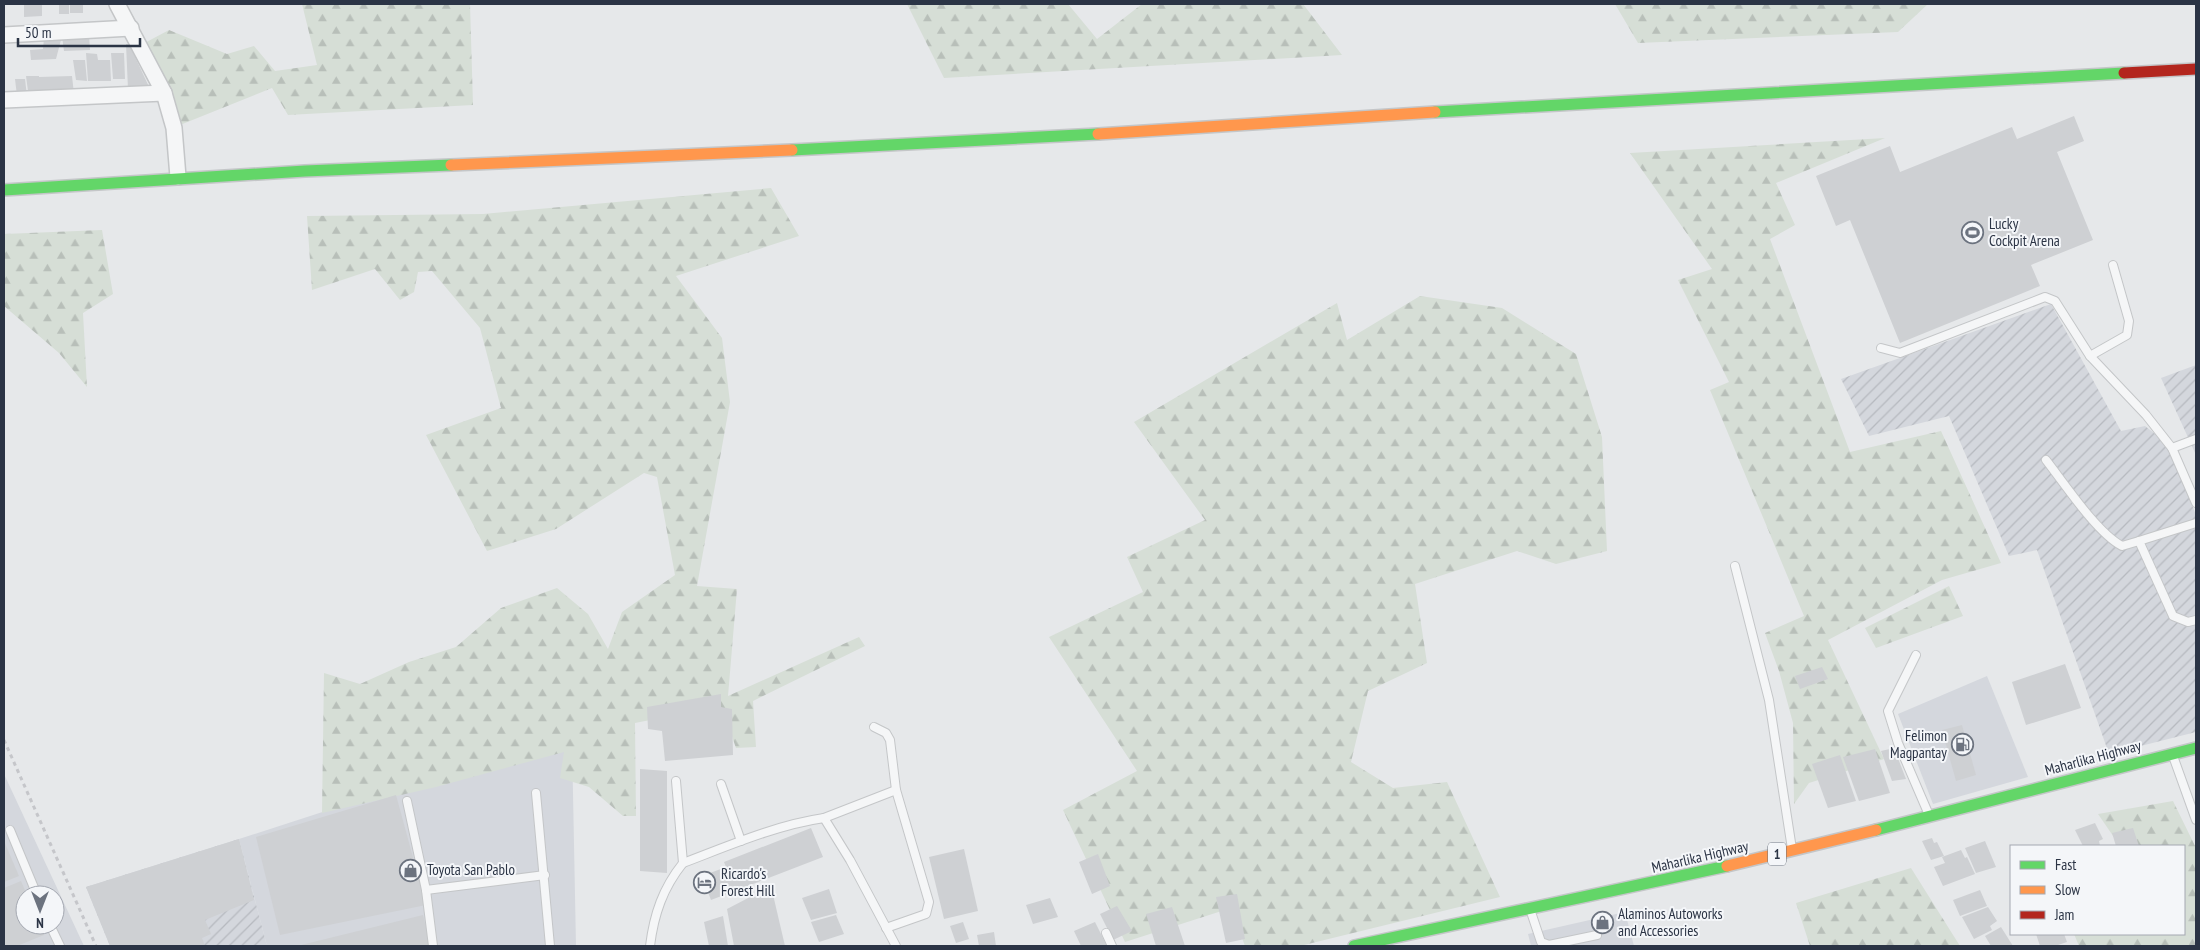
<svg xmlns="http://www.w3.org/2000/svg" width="2200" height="950" font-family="'PT Sans Narrow',sans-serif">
<defs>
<pattern id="industrial-furrows" width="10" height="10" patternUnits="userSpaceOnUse" patternTransform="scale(1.25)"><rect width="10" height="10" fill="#d4d7dd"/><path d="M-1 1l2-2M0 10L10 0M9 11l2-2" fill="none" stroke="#b6b9bf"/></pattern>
<pattern id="forest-firs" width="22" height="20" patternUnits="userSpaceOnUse" patternTransform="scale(1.25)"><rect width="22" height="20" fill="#d6ded6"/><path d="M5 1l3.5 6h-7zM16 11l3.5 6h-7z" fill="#b8bfb9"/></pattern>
</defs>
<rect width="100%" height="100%" fill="#e6e8ea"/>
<g fill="#d4d7dd" fill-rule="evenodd">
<path d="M 1987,676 L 2028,777 L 1933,804 L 1898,714 Z"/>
<path d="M 572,742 L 576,946 L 267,946 L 239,839 L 344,805 Z"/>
<path d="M 4,774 L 84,946 L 4,946 ZM 25,895 L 55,895 L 55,925 L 25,925 Z"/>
<path d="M 1625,912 L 1634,946 L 1531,946 L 1528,934 Z"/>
</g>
<g fill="url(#industrial-furrows)">
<path d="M 2051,304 L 2121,431 L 2145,426 L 2169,445 L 2196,515 L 2196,732 L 2109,754 L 2037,550 L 2009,556 L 1949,416 L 1869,436 L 1841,379 Z"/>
<path d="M 2196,365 L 2196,455 L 2161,378 Z"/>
<path d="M 239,839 L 267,946 L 110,946 L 86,887 Z"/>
</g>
<g fill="url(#forest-firs)">
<path d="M 302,4 L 470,4 L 473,105 L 288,115 L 272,88 L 180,125 L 139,46 L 169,30 L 227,54 L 254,46 L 275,71 L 317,65 Z"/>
<path d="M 907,4 L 1068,4 L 1097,39 L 1142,4 L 1303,4 L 1342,55 L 944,78 Z"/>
<path d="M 1615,4 L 1928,4 L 1898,32 L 1638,43 Z"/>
<path d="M 1885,138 L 1776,183 L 1795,225 L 1770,239 L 1850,452 L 1941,431 L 2001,563 L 1942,580 L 1828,640 L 1884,759 L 1809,783 L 1794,804 L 1793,723 L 1779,671 L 1765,633 L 1804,616 L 1710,390 L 1729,382 L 1678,280 L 1712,269 L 1630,153 Z"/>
<path d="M 771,188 L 799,236 L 676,276 L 722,338 L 730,402 L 697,586 L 737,589 L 728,696 L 859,637 L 865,646 L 753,701 L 756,747 L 736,748 L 727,722 L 716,707 L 635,723 L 636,816 L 623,816 L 589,787 L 560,778 L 564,752 L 436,787 L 322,813 L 324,673 L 360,684 L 409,662 L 456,647 L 501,608 L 557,588 L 588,614 L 608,649 L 622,612 L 675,575 L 657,477 L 644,473 L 556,529 L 487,551 L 426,435 L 501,408 L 480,328 L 432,271 L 418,272 L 414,292 L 400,300 L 375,269 L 312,290 L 307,216 L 483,214 Z"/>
<path d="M 102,230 L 113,294 L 83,313 L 87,387 L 59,353 L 4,306 L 4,234 Z"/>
<path d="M 1420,296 L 1502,308 L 1576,354 L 1602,437 L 1607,551 L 1556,564 L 1517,551 L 1415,584 L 1427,663 L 1368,691 L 1351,762 L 1393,788 L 1447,782 L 1500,897 L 1300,946 L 1245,946 L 1231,908 L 1125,942 L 1063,810 L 1137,771 L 1049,637 L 1143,592 L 1127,557 L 1205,520 L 1134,422 L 1337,303 L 1347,340 Z"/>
<path d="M 1949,586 L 1963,616 L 1876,648 L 1865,628 Z"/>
<path d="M 2173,801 L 2196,848 L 2196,946 L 2079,946 L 2074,934 L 2184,934 L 2184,846 L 2120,846 L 2098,814 Z"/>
<path d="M 1911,868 L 1960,946 L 1810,946 L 1796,903 Z"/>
</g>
<g fill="#ced0d3">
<path d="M 24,4 L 42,4 L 42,16 L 24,17 Z"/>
<rect x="59" y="4" width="10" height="10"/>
<rect x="70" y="4" width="13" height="9"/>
<path d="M 89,35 L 90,50 L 64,51 L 62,36 L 56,59 L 31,60 L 30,50 L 43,49 L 44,38 L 62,36 Z"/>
<path d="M 126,44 L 129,44 L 150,89 L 128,89 Z"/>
<path d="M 86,53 L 97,54 L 98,60 L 110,60 L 111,81 L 88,81 Z"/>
<path d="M 111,53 L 124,53 L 125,79 L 113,79 Z"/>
<path d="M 73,60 L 85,60 L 87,81 L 76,80 Z"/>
<path d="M 26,76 L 39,76 L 39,82 L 39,77 L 72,76 L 74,94 L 28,91 Z"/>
<path d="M 15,79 L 25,79 L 27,96 L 17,96 Z"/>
<path d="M 2074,116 L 2084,141 L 2057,152 L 2093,240 L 2031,265 L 2040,286 L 1900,343 L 1850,220 L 1836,226 L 1816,176 L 1890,146 L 1900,172 L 2012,127 L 2017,139 Z"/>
<path d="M 2065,664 L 2081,708 L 2026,725 L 2012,682 Z"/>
<path d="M 1822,667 L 1828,679 L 1800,689 L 1795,676 Z"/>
<path d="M 721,694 L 721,707 L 732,709 L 733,755 L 665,761 L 662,731 L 648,729 L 647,707 Z"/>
<path d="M 1962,725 L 1976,775 L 1956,781 L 1942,730 Z"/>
<path d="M 1894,748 L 1906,779 L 1892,781 L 1881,751 Z"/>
<path d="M 1875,749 L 1890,793 L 1859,801 L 1843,757 Z"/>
<path d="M 1840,755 L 1856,801 L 1828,808 L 1812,764 Z"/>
<path d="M 640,769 L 667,771 L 667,873 L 640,871 Z"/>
<path d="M 396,795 L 426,905 L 280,935 L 256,837 Z"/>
<path d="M 2095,823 L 2103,839 L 2099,841 L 2100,846 L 2083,846 L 2075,830 Z"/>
<path d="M 811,828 L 823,857 L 711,900 L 702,876 L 726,867 L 724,862 Z"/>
<path d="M 2133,828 L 2139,846 L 2116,846 L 2112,833 Z"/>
<path d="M 1932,838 L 1934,843 L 1937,842 L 1944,856 L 1931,860 L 1922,841 Z"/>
<path d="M 239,839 L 254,900 L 205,920 L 211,934 L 202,938 L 205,946 L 110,946 L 86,887 Z"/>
<path d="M 4,841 L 19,876 L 4,882 Z"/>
<path d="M 1985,841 L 1996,867 L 1976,873 L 1965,848 Z"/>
<path d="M 964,849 L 978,911 L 944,919 L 929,857 Z"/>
<path d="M 1961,850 L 1965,858 L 1967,857 L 1975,874 L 1943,886 L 1934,867 L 1945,863 L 1942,857 Z"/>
<path d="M 1098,854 L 1110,886 L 1092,894 L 1079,862 Z"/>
<path d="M 21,881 L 27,895 L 25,895 L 25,925 L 40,925 L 44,935 L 17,946 L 4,946 L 4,888 Z"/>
<path d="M 771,886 L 785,946 L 734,946 L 727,909 Z"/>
<path d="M 829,889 L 837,913 L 811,920 L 802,898 Z"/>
<path d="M 1980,890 L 1987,906 L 1960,916 L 1953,900 Z"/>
<path d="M 1237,894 L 1245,939 L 1226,943 L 1216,897 Z"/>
<path d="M 1050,898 L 1058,917 L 1033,924 L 1026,905 Z"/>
<path d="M 1117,906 L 1132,931 L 1113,940 L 1100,914 Z"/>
<path d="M 1172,907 L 1185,946 L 1156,946 L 1146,914 Z"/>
<path d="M 1988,907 L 1997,921 L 1990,926 L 1992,930 L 1974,939 L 1962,917 Z"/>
<path d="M 423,915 L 430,944 L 428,946 L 297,946 Z"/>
<path d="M 836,915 L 844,934 L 819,942 L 811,922 Z"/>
<path d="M 723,916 L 728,946 L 709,946 L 704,922 Z"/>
<path d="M 963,922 L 969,939 L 956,943 L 950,926 Z"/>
<path d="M 1095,922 L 1107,946 L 1081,946 L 1074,931 Z"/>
<path d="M 2001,927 L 2013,946 L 1991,946 L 1985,936 Z"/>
<path d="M 994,932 L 996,946 L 979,946 L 977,935 Z"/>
<path d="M 2036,934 L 2064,934 L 2067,942 L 2055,946 L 2040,946 Z"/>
</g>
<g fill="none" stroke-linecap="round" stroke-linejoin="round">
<defs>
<g id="lane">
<path d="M 1881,348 L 1900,353 L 2045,297 L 2055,301 L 2090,356 L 2146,415 L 2172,448 L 2196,503"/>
<path d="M 2090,356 L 2127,335 L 2129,321 L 2113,265"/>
<path d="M 2172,448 L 2196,439"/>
<path d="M 2046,460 C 2064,483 2097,533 2122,546 L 2139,541"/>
<path d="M 2196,523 L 2139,541 L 2173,616 L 2188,622 L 2196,620"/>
<path d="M 1735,566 L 1769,700 L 1792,849"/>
<path d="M 1916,655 L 1888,711 L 1898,743 L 1929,815"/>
<path d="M 874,727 L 886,733 L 890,740 L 896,790 L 929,902 L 926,914 L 886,928"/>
<path d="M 2173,756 L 2196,820"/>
<path d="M 721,784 L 741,841"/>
<path d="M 536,793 L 550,946"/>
<path d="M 407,801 L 426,890 L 433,946"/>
<path d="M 824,818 L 896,790"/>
<path d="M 10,830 L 37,895"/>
<path d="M 683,863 C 728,846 776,825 824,818 L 850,860 L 896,946"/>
<path d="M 426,890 L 545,875"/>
<path d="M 1531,912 L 1541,942 L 1549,945 L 1597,935"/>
<path d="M 50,925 L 60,946"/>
<path d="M 1106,933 L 1112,946"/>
<path d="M 650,946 C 654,914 663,888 683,863 L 676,781"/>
</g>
<g id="street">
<path d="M 117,4 L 164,93 L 174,128 L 178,177"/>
<path d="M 4,35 L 131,28"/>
<path d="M 4,100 L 164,93"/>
</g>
<g id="fast">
<path d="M 1435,112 L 2124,73"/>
<path d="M 792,150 L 1098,134"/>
<path d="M 4,190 L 305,171 L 451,165"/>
<path d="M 1876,830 L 2196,748"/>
<path d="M 1354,946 L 1727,866"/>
</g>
<g id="slow">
<path d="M 1098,134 L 1435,112"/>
<path d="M 451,165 L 792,150"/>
<path d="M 1727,866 L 1876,830"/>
</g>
<path id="jam" d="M 2124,73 L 2196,69"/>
</defs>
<use href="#lane" stroke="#c4c6c8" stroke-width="10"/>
<use href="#street" stroke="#c4c6c8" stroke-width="18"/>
<use href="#fast" stroke="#c4c6c8" stroke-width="14"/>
<use href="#slow" stroke="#c4c6c8" stroke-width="14"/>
<use href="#jam" stroke="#c4c6c8" stroke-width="14"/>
<path stroke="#c5c6ca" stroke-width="3" stroke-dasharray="4 4" stroke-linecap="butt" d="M 4,740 L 96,946"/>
<use href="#lane" stroke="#f5f6f7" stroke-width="8"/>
<use href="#street" stroke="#f5f6f7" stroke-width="15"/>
<use href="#fast" stroke="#63d668" stroke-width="11"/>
<use href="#slow" stroke="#ff974d" stroke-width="11"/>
<use href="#jam" stroke="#b3261e" stroke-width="11"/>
</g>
<defs>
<symbol id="stadium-ring" viewBox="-11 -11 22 22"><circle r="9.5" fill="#f4f6f9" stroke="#6c737f" stroke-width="1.5"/><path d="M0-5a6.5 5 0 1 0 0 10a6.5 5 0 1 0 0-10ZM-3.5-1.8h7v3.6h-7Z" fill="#6c737f"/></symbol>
<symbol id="fuel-ring" viewBox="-11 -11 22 22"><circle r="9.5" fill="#f4f6f9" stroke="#6c737f" stroke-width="1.5"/><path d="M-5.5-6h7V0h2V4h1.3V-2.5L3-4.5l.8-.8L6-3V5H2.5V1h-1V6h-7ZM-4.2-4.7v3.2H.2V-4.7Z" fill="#6c737f"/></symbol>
<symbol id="shop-ring" viewBox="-11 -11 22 22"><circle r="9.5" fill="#f4f6f9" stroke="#6c737f" stroke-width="1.5"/><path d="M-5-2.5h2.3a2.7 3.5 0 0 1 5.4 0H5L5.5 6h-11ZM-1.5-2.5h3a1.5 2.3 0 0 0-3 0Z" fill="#6c737f"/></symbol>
<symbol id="hotel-ring" viewBox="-11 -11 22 22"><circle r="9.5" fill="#f4f6f9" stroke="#6c737f" stroke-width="1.5"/><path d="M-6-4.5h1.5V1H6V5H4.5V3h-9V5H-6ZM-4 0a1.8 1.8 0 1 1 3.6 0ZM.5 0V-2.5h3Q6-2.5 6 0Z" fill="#6c737f"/></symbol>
</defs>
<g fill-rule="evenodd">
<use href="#stadium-ring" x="1960" y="220" width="25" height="25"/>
<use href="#fuel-ring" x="1950" y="732" width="25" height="25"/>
<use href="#shop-ring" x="398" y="858" width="25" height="25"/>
<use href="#hotel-ring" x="692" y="870" width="25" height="25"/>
<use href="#shop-ring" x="1590" y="910" width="25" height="25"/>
</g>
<g text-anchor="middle" stroke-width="4" stroke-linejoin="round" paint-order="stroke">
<rect fill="#f4f6f9" stroke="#676e7b" stroke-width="1" x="1768" y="842.5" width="18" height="23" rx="4"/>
<g font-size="14" font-weight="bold" fill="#2b3445">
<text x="1777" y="859">1</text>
</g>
<g font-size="15" fill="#2b3445" stroke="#f4f6f9" text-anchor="start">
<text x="1989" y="229">Lucky<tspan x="1989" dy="17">Cockpit Arena</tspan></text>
<text x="1947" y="741" text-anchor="end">Felimon<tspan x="1947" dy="17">Magpantay</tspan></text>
<text x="427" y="875">Toyota San Pablo</text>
<text x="721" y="879">Ricardo's<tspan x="721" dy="17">Forest Hill</tspan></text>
<text x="1618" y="919">Alaminos Autoworks<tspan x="1618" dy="17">and Accessories</tspan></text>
</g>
<g font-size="15" fill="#2b3445" stroke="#f4f6f9">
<text transform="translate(2093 758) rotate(-15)" y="5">Maharlika Highway</text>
<text transform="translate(1700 857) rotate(-13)" y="5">Maharlika Highway</text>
</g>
</g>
<rect width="2200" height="950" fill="none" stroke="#2b3445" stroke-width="10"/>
<rect x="2010" y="845" width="175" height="90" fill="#f4f6f9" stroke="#a4a8b1"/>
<rect x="2020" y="861" width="25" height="8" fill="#63d668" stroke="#a4a8b1"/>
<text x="2055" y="870" font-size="15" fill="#2b3445">Fast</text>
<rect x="2020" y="886" width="25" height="8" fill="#ff974d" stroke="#a4a8b1"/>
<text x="2055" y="895" font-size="15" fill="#2b3445">Slow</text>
<rect x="2020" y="911" width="25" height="8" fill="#b3261e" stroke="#a4a8b1"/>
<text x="2055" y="920" font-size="15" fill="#2b3445">Jam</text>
<g transform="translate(40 910) rotate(180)"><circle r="24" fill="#f4f6f9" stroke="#a4a8b1"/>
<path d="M0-4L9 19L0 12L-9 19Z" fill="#6c737f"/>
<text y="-8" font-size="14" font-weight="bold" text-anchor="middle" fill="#2b3445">N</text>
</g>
<path d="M18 38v8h122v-8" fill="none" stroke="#2b3445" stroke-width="2.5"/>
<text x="25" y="38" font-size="15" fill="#2b3445" stroke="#f4f6f9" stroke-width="4" paint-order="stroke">50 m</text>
</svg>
